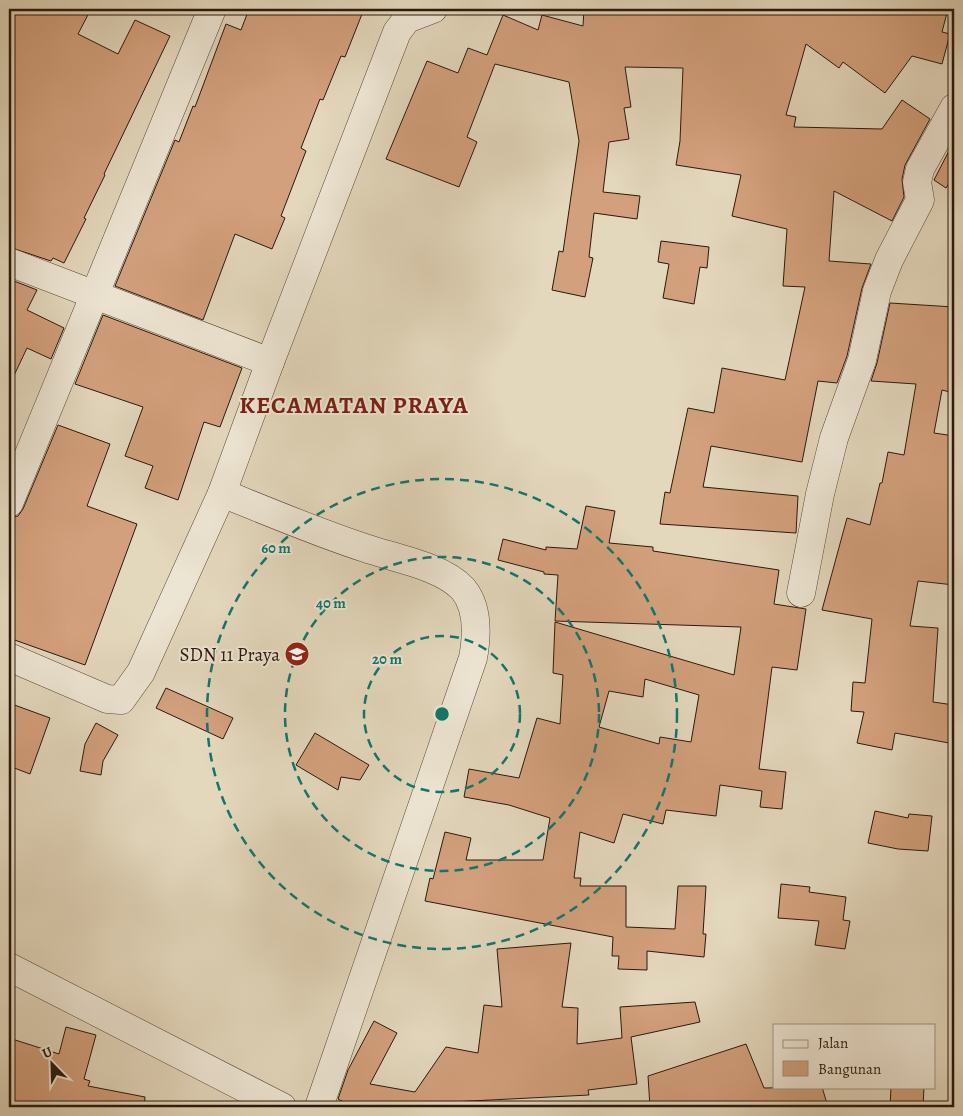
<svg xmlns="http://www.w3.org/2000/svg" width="963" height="1116" font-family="Alegreya,serif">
<rect width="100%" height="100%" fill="#e3d7bc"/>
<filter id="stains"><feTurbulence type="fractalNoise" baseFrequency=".004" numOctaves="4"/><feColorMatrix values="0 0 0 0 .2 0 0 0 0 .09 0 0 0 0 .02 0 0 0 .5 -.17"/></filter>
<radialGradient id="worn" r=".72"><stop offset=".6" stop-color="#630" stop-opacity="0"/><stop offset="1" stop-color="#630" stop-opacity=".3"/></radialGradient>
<g fill="#d2a07c" stroke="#2a180d" fill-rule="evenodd">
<path d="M 9,9 L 91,9 L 78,34 L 118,54 L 135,20 L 170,36 L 104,174 L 105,175 L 84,218 L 86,219 L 64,263 L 53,258 L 51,261 L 9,247 Z"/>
<path d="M 249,9 L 364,9 L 345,57 L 341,56 L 323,100 L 320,99 L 301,148 L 306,151 L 281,216 L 285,218 L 272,249 L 235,234 L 203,320 L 115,286 L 175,140 L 179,142 L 193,106 L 195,107 L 226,24 L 241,30 Z"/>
<path d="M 584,9 L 948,9 L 942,32 L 950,34 L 942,64 L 912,56 L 885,93 L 843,62 L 839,68 L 806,44 L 786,115 L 796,117 L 794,127 L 882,129 L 902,100 L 930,119 L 905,165 L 902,179 L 904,197 L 892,221 L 834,191 L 829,261 L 871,264 L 862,288 L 847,356 L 837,383 L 818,381 L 802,462 L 711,446 L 703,487 L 798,496 L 796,533 L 660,524 L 665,492 L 670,493 L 688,408 L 714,413 L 722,368 L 785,380 L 805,287 L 783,286 L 787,229 L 732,216 L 741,175 L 676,165 L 680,141 L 683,68 L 625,67 L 631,107 L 624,108 L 629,139 L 609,142 L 603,192 L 640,196 L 637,219 L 594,213 L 589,257 L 593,258 L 585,297 L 552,290 L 559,251 L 563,252 L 579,141 L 569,82 L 495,64 L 467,137 L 477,142 L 459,187 L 386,159 L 427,61 L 458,73 L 468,48 L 487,55 L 503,15 L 538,30 L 542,15 L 583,26 Z"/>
<path d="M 954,141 L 954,176 L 946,188 L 934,180 Z"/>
<path d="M 661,241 L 709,247 L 707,268 L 700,267 L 694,304 L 663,298 L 669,264 L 658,262 Z"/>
<path d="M 9,279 L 37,290 L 27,310 L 64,328 L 51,359 L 27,348 L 9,386 Z"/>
<path d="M 890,303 L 954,307 L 954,393 L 942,390 L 934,433 L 954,436 L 954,585 L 918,581 L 910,626 L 938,628 L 933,702 L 954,705 L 954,716 L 949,743 L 895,733 L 892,750 L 857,743 L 864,712 L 851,711 L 853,682 L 865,683 L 872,619 L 822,610 L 847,518 L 870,525 L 880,483 L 882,483 L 888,452 L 904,455 L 916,384 L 871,381 L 877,363 Z"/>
<path d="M 103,315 L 242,368 L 220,427 L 204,422 L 178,500 L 145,488 L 153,466 L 125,456 L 143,407 L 75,384 Z"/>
<path d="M 58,425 L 110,444 L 87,506 L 137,524 L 85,665 L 9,638 L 9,518 L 18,516 L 23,509 Z"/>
<path d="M 586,506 L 615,511 L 609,543 L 653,547 L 653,551 L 779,570 L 774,604 L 806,609 L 797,670 L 772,667 L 759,769 L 786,772 L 782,809 L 760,807 L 762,791 L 720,785 L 716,816 L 666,810 L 663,824 L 623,814 L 614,843 L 580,832 L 574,878 L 581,878 L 580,886 L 626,886 L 626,927 L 675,929 L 678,886 L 706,886 L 703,934 L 706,934 L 704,957 L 647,951 L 647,970 L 618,969 L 619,956 L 612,956 L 613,937 L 425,901 L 430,878 L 433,879 L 445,832 L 471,838 L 466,860 L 543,860 L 550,818 L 509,805 L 464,797 L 469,769 L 519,778 L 537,718 L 560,724 L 563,675 L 553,673 L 555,622 L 734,675 L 741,627 L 555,621 L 558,575 L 544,574 L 544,572 L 498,560 L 503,539 L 546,550 L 546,547 L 577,549 ZM 645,679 L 699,695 L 691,742 L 660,737 L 659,744 L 599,727 L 609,691 L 643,697 Z"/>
<path d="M 166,688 L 233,718 L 223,739 L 156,708 Z"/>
<path d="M 9,703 L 50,718 L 30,774 L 9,766 Z"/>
<path d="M 96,723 L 118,735 L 103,761 L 101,775 L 80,771 L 85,744 Z"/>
<path d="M 315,733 L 369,765 L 360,780 L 341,777 L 338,790 L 296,765 Z"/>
<path d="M 875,811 L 908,818 L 909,814 L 932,816 L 928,851 L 898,849 L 868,843 Z"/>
<path d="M 781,884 L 810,887 L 809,892 L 846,897 L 843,920 L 850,921 L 845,949 L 815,945 L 819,921 L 778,918 Z"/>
<path d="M 571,943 L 562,1007 L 578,1008 L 577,1044 L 622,1038 L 620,1007 L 695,1002 L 700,1022 L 631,1037 L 637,1084 L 588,1090 L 589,1095 L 451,1102 L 451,1107 L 353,1107 L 338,1099 L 348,1070 L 374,1021 L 397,1033 L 370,1084 L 415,1092 L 446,1047 L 478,1053 L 484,1005 L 502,1007 L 497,949 Z"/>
<path d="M 66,1027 L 96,1035 L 84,1079 L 90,1081 L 88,1086 L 145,1097 L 144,1107 L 9,1107 L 9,1038 L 59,1054 Z"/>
<path d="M 746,1044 L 764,1088 L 822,1087 L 828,1107 L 650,1107 L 648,1076 Z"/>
<path d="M 891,1087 L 924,1087 L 923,1107 L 890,1107 Z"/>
</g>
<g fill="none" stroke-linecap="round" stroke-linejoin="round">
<defs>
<g id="minor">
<path d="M 9,262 L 270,362 L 222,493 C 269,512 316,532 365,548 C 394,558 442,566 463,589 C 479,608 477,636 473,658 L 319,1107"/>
<path d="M 270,362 L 397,32 L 407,19 L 433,9"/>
<path d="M 9,503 L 212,9"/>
<path d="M 801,593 L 820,494 L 834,438 L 862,360 L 877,291 L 889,260 L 920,200 L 917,182 L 920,169 L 954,108"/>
<path d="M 9,657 L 107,699 L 121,700 L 141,672 L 222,493"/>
<path d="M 9,967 L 282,1107"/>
</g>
</defs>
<use href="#minor" stroke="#584839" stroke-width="29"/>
<use href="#minor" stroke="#ede5d3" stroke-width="28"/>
</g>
<g fill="none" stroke="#0f766e" stroke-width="2.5" stroke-dasharray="9 6">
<circle cx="442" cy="714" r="78"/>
<circle cx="442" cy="714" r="157"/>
<circle cx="442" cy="714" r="235"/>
</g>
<defs>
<symbol id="school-disc" viewBox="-11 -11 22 22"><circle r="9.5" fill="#8f2418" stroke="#ede5d3"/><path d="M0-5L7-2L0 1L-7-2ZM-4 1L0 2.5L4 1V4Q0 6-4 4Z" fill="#fff"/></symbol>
</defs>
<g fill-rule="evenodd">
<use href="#school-disc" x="283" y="640" width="28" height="28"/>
</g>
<g text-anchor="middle" stroke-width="4" stroke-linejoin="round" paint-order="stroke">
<g font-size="19" fill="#2a180d" stroke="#ede5d3" text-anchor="end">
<text x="280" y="661">SDN 11 Praya</text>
</g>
<g font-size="24" font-weight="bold" letter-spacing="1" fill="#7a1f14" stroke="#ede5d3">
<text x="354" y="413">KECAMATAN PRAYA</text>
</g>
</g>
<circle cx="442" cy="714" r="8" fill="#0f766e" stroke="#ede5d3" stroke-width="2.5"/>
<g font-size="15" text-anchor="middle" font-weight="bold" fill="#0f766e" stroke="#ede5d3" stroke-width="4" stroke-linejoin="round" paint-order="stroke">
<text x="276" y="553">60 m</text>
<text x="331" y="608">40 m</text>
<text x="387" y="664">20 m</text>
</g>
<rect width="963" height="1116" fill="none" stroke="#e3d7bc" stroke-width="30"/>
<rect x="10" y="10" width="943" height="1096" fill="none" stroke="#2a180d" stroke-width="2.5"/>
<rect x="15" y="15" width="933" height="1086" fill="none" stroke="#2a180d"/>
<rect x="773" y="1024" width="162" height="65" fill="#ede5d3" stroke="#9f9384"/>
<rect x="783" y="1040" width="25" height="8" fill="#ede5d3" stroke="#9f9384"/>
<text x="818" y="1048" font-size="15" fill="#2a180d">Jalan</text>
<rect x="783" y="1061" width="25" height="15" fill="#d2a07c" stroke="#9f9384"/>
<text x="818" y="1074" font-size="15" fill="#2a180d">Bangunan</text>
<g transform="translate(52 1064) rotate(337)" stroke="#ede5d3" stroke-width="4" paint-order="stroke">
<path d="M0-4L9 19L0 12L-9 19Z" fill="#2a180d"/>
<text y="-8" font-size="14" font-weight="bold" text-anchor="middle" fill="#2a180d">U</text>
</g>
<rect width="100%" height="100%" filter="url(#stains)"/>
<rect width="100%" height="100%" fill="url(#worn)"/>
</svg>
